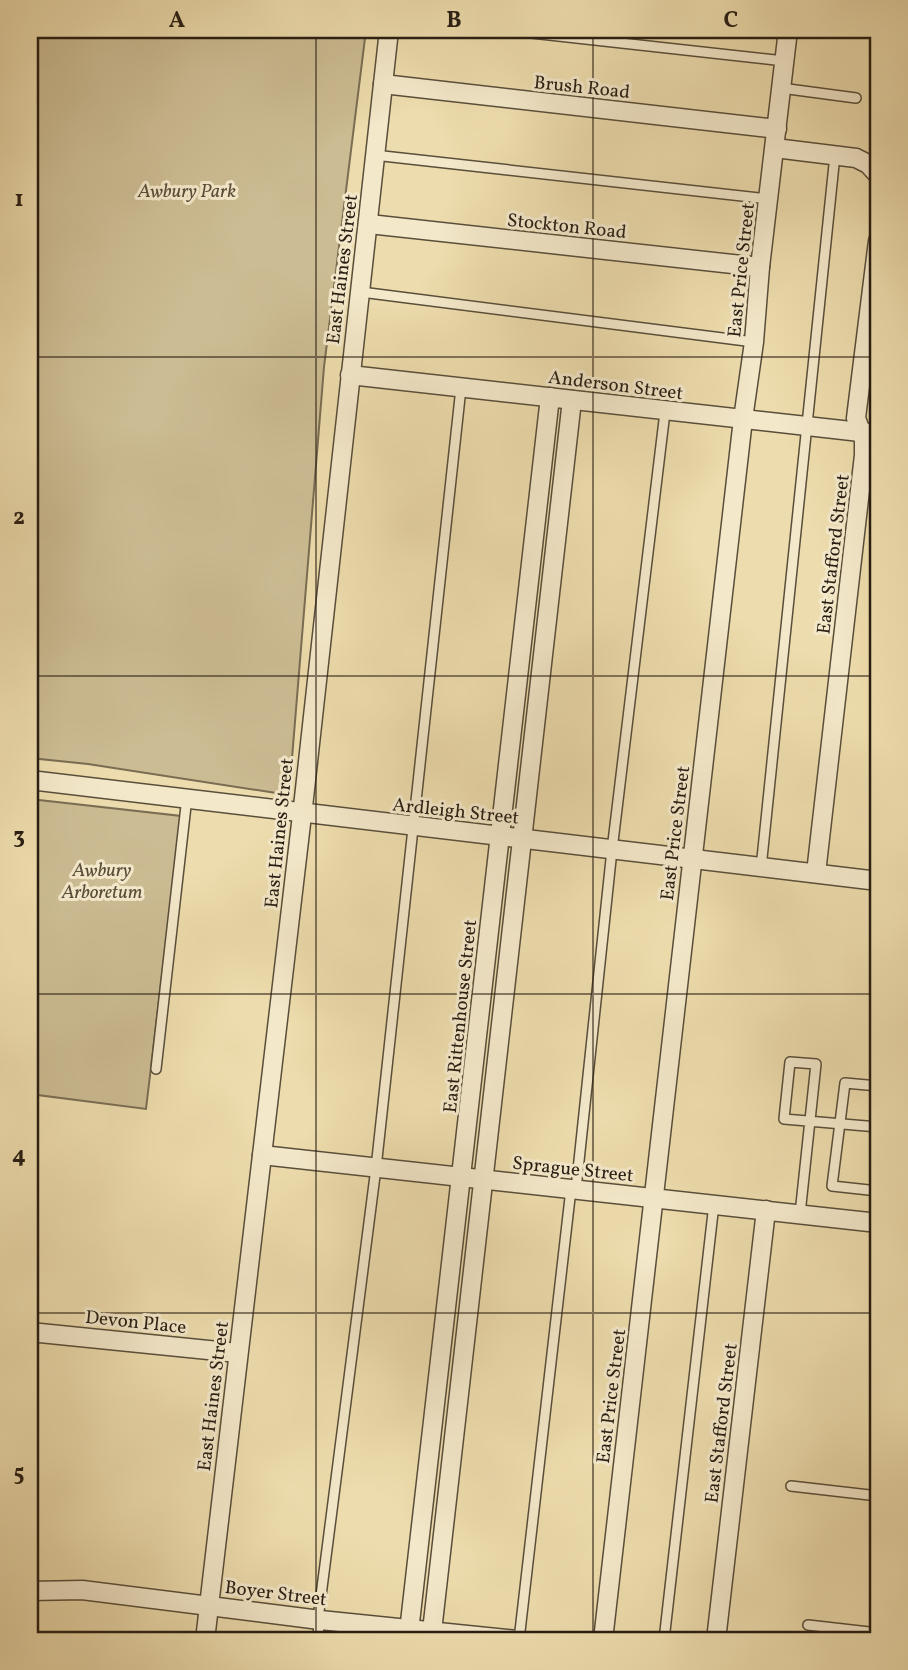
<svg xmlns="http://www.w3.org/2000/svg" width="908" height="1670" font-family="Vollkorn,serif">
<rect width="100%" height="100%" fill="#eddcad"/>
<filter id="stains"><feTurbulence type="fractalNoise" baseFrequency=".00286" numOctaves="4"/><feColorMatrix values="0 0 0 0 .2 0 0 0 0 .09 0 0 0 0 .02 0 0 0 .5 -.17"/></filter>
<radialGradient id="worn" r=".72"><stop offset=".6" stop-color="#630" stop-opacity="0"/><stop offset="1" stop-color="#630" stop-opacity=".3"/></radialGradient>
<g fill="#ccbc93" stroke="#7a6d53" stroke-width="2">
<path d="M 30,30 L 366,30 L 324,367 L 289,795 L 88,764 L 30,758 Z"/>
<path d="M 30,799 L 181,816 L 146,1109 L 30,1094 Z"/>
</g>
<g fill="none" stroke-linecap="round" stroke-linejoin="round">
<defs>
<g id="lane">
<path d="M 504,30 L 784,61"/>
<path d="M 781,88 L 856,98"/>
<path d="M 374,155 L 769,199"/>
<path d="M 361,292 L 754,342"/>
<path d="M 761,868 L 835,155"/>
<path d="M 156,1069 L 187,797"/>
<path d="M 878,1086 L 845,1083 L 832,1186 L 878,1191"/>
<path d="M 576,1189 L 612,850 L 665,412"/>
<path d="M 800,1214 L 816,1064 L 790,1062 L 784,1119 L 878,1127"/>
<path d="M 791,1486 L 878,1496"/>
<path d="M 318,1619 L 376,1168 L 461,388"/>
<path d="M 808,1625 L 878,1633"/>
<path d="M 317,1640 L 320,1620"/>
<path d="M 519,1640 L 571,1189"/>
<path d="M 664,1640 L 714,1204"/>
</g>
<g id="street">
<path d="M 383,84 L 777,129"/>
<path d="M 775,148 L 856,158 L 868,164 L 878,175"/>
<path d="M 369,224 L 760,267"/>
<path d="M 350,375 L 878,434"/>
<path d="M 30,780 L 878,881"/>
<path d="M 816,873 L 864,455 L 864,440 L 856,418 L 878,241"/>
<path d="M 262,1155 L 878,1223"/>
<path d="M 30,1332 L 238,1353"/>
<path d="M 30,1591 L 82,1590 L 320,1620 L 517,1640"/>
<path d="M 205,1640 L 304,798 L 389,30"/>
<path d="M 408,1640 L 550,397"/>
<path d="M 431,1640 L 572,400"/>
<path d="M 603,1640 L 743,419 L 754,342 L 760,267 L 788,30"/>
<path d="M 716,1640 L 766,1210"/>
</g>
</defs>
<use href="#lane" stroke="#594e3a" stroke-width="12"/>
<use href="#street" stroke="#594e3a" stroke-width="21"/>
<use href="#lane" stroke="#f3e8ca" stroke-width="9"/>
<use href="#street" stroke="#f3e8ca" stroke-width="18"/>
</g>
<path fill="none" stroke="#281e13" stroke-width="2" stroke-opacity="0.55" d="M 316,30 L 316,1640M 593,30 L 593,1640M 30,357 L 878,357M 30,676 L 878,676M 30,994 L 878,994M 30,1313 L 878,1313"/>
<g text-anchor="middle" stroke-width="6" stroke-linejoin="round" paint-order="stroke">
<g font-size="19" fill="#281e13" stroke="#f3e8ca">
<text transform="translate(582 86) rotate(6)" y="7">Brush Road</text>
<text transform="translate(567 225) rotate(6)" y="7">Stockton Road</text>
<text transform="translate(341 269) rotate(-83)" y="7">East Haines Street</text>
<text transform="translate(740 270) rotate(-84)" y="7">East Price Street</text>
<text transform="translate(616 384) rotate(7)" y="7">Anderson Street</text>
<text transform="translate(832 554) rotate(-83)" y="7">East Stafford Street</text>
<text transform="translate(456 810) rotate(6)" y="7">Ardleigh Street</text>
<text transform="translate(278 833) rotate(-84)" y="7">East Haines Street</text>
<text transform="translate(674 833) rotate(-83)" y="7">East Price Street</text>
<text transform="translate(459 1016) rotate(-84)" y="7">East Rittenhouse Street</text>
<text transform="translate(573 1168) rotate(6)" y="7">Sprague Street</text>
<text transform="translate(136 1321) rotate(6)" y="7">Devon Place</text>
<text transform="translate(212 1396) rotate(-83)" y="7">East Haines Street</text>
<text transform="translate(610 1396) rotate(-83)" y="7">East Price Street</text>
<text transform="translate(720 1423) rotate(-83)" y="7">East Stafford Street</text>
<text transform="translate(276 1592) rotate(7)" y="7">Boyer Street</text>
</g>
<g font-size="19" font-style="italic" fill="#594d39" stroke="#f3e8ca">
<text x="187" y="197">Awbury Park</text>
<text x="102" y="876">Awbury<tspan x="102" dy="22">Arboretum</tspan></text>
</g>
</g>
<rect width="908" height="1670" fill="none" stroke="#eddcad" stroke-width="77"/>
<rect x="38" y="38" width="832" height="1594" fill="none" stroke="#281e13" stroke-width="2.5"/>
<g font-size="23" text-anchor="middle" font-weight="bold" fill="#281e13">
<text x="177" y="27">A</text>
<text x="454" y="27">B</text>
<text x="731" y="27">C</text>
<text x="19" y="206">1</text>
<text x="19" y="524">2</text>
<text x="19" y="843">3</text>
<text x="19" y="1162">4</text>
<text x="19" y="1480">5</text>
</g>
<rect width="100%" height="100%" filter="url(#stains)"/>
<rect width="100%" height="100%" fill="url(#worn)"/>
</svg>
